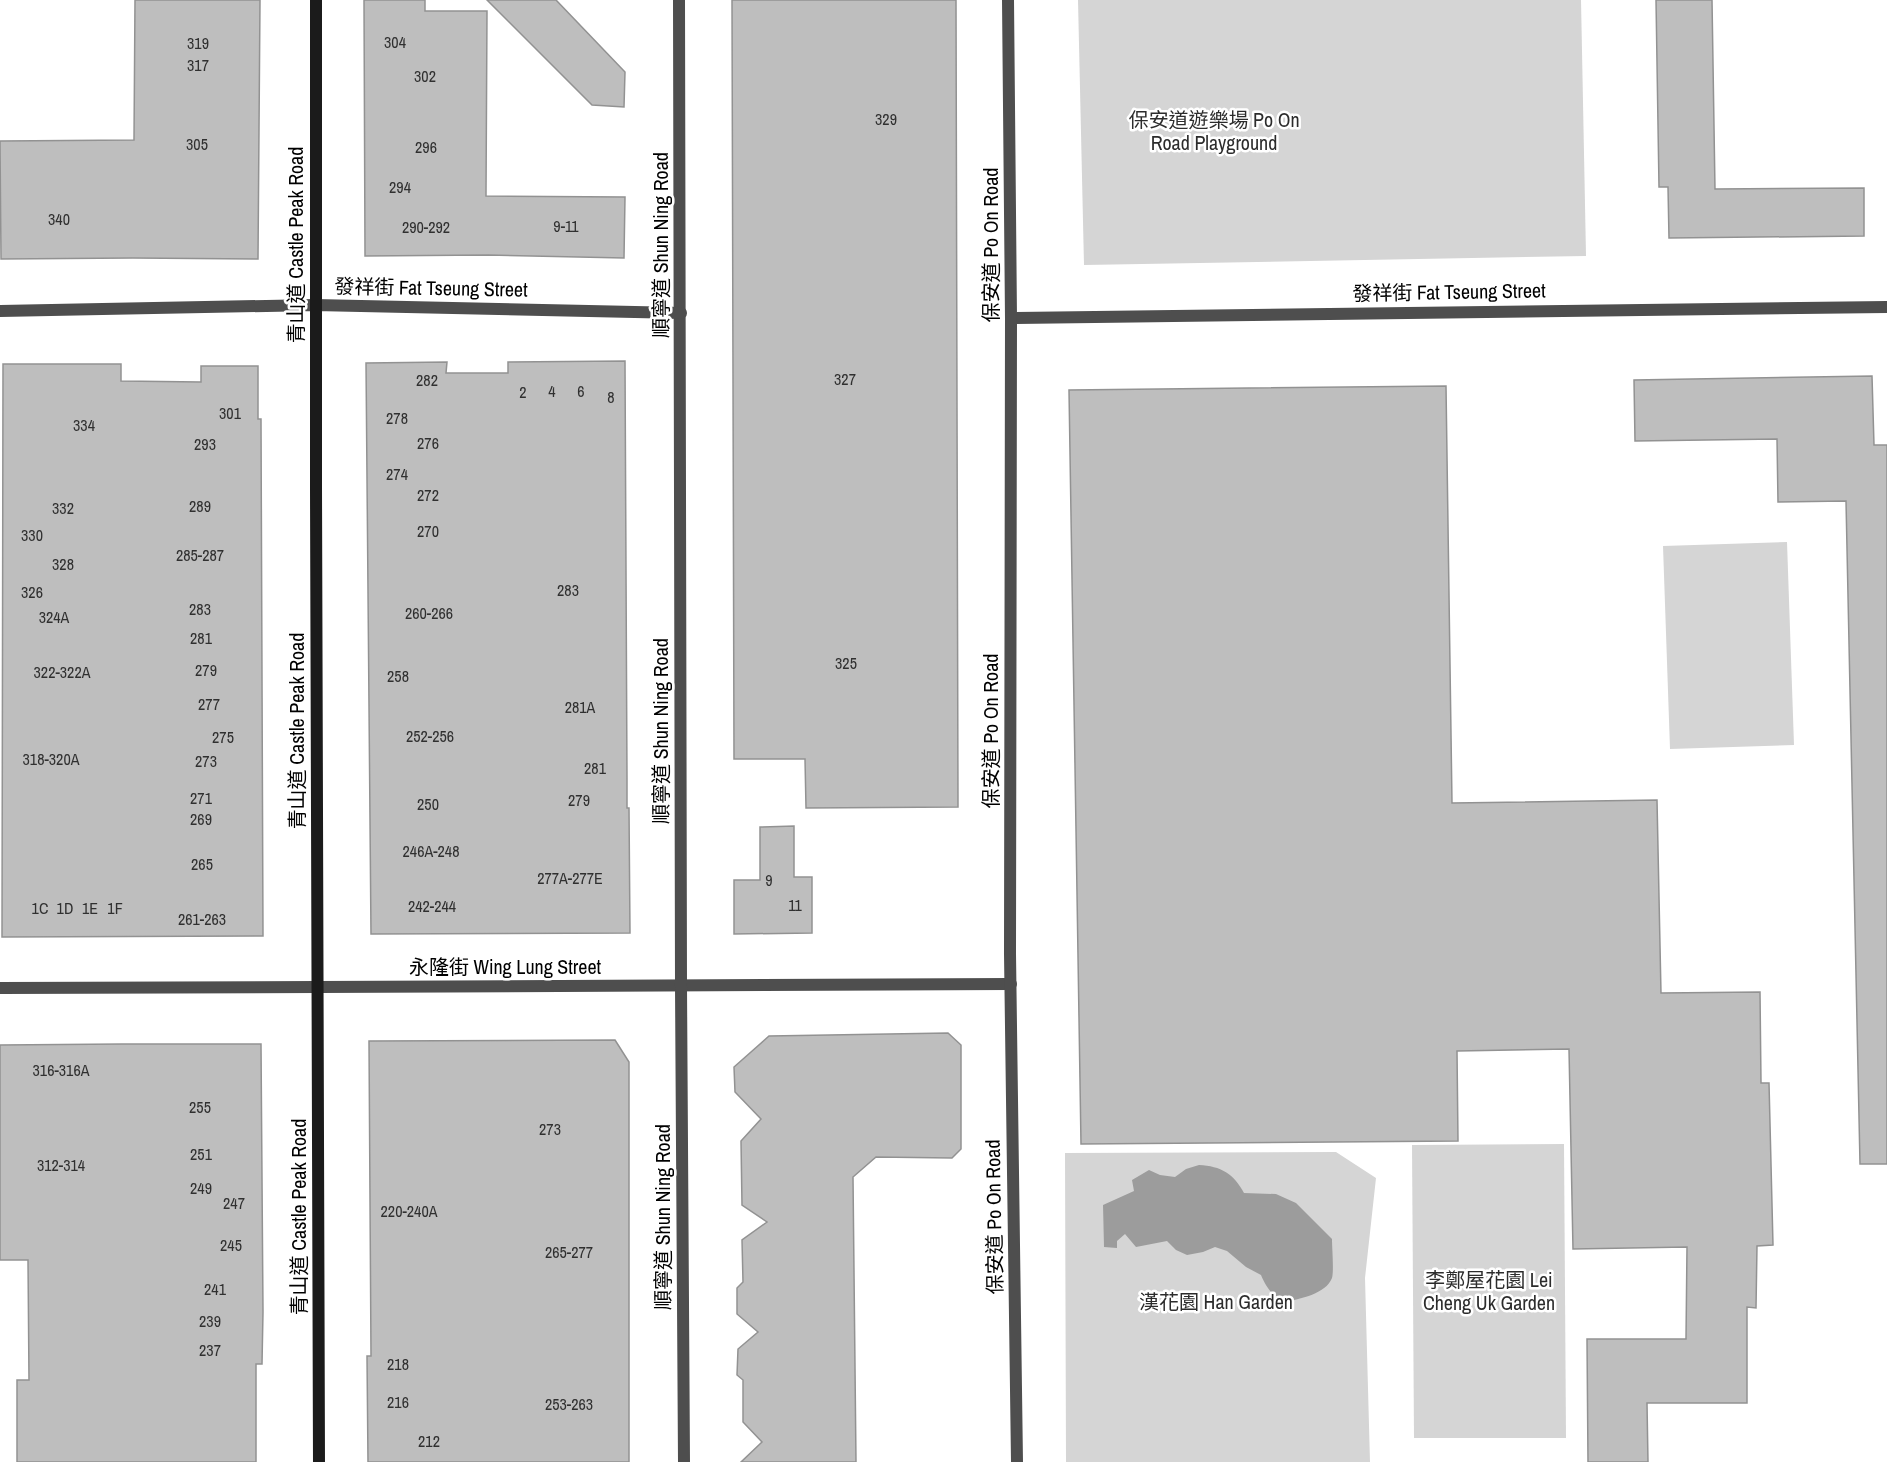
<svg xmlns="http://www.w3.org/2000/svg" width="1887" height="1462" font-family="'Archivo Narrow','Noto Sans TC',sans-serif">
<rect width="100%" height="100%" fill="#fff"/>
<g fill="#d5d5d5">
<path d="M 1078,0 L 1581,0 L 1586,256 L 1084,265 Z"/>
<path d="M 1787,542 L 1794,745 L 1670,749 L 1663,546 Z"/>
<path d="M 1564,1144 L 1566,1438 L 1414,1438 L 1412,1145 Z"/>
<path d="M 1336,1152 L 1376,1178 L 1365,1278 L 1370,1462 L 1066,1462 L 1065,1153 Z"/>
</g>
<path fill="#9c9c9c" d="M 1199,1165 C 1221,1166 1234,1174 1244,1193 L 1276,1194 L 1296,1203 L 1332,1239 C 1332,1248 1334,1271 1332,1278 C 1326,1294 1299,1299 1285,1302 C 1272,1295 1267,1289 1261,1275 L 1246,1267 L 1227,1251 L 1215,1247 L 1203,1252 L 1187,1255 L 1176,1250 L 1167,1241 L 1136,1247 L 1125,1234 L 1117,1241 L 1117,1248 L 1104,1247 L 1103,1205 L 1134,1191 L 1132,1180 L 1149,1170 L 1160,1175 L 1175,1177 L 1186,1169 Z"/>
<g fill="#bebebe" stroke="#929292" stroke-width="1.5">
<path d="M 135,0 L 260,0 L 258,259 L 133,258 L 1,259 L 0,141 L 134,140 Z"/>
<path d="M 364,0 L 425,0 L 425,11 L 487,11 L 486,196 L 625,197 L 624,258 L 488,255 L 365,256 Z"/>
<path d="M 487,0 L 556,0 L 625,72 L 624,107 L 592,105 Z"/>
<path d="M 732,0 L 956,0 L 958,807 L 806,808 L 805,759 L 734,759 Z"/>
<path d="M 1656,0 L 1712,0 L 1715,189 L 1864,188 L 1864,236 L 1669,238 L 1668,187 L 1659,187 Z"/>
<path d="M 625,361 L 627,779 L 627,808 L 629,808 L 630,933 L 371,934 L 366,363 L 447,362 L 446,373 L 508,373 L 508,362 Z"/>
<path d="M 3,364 L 121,364 L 121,381 L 201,382 L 201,366 L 258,366 L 258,419 L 261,419 L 263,936 L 2,937 Z"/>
<path d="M 1872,376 L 1874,445 L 1887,445 L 1887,1164 L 1860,1164 L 1846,501 L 1778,502 L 1777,439 L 1635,441 L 1634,380 Z"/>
<path d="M 1446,386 L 1452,803 L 1657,800 L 1661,993 L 1760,992 L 1761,1083 L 1769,1083 L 1773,1245 L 1757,1246 L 1756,1308 L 1747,1307 L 1747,1403 L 1647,1403 L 1648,1462 L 1588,1462 L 1587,1339 L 1686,1339 L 1687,1247 L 1573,1249 L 1569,1049 L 1457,1051 L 1458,1141 L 1081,1144 L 1069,390 Z"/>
<path d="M 794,826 L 794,877 L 812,877 L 812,933 L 734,934 L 734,880 L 760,880 L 760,827 Z"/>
<path d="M 948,1033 L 961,1045 L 961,1149 L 952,1158 L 876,1157 L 853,1177 L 856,1462 L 741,1462 L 762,1442 L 743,1422 L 743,1380 L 737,1375 L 738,1349 L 758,1332 L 737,1314 L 737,1288 L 743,1282 L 742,1240 L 767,1222 L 742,1205 L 741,1141 L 761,1119 L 735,1092 L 734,1067 L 769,1036 Z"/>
<path d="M 615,1040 L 629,1062 L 629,1462 L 368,1462 L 367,1356 L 371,1356 L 369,1041 Z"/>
<path d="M 122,1044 L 261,1044 L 263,1312 L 262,1364 L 256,1364 L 256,1462 L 17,1462 L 17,1380 L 29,1380 L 28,1260 L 0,1260 L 0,1045 Z"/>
</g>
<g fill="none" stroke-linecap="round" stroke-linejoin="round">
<path stroke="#4e4e4e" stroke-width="12" d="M 318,987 L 1011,984"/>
<g stroke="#4e4e4e" stroke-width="12">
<path d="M 679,0 L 681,986 L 684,1462"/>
<path d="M 0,311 L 315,305 L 681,313"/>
<path d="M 1011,318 L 1887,307"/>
<path d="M 0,988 L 318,987"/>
</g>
<path stroke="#4e4e4e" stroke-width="12" d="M 1008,0 L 1011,318 L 1010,954 L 1017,1462"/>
<path stroke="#1b1b1b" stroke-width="12" d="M 316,0 L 316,487 L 319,1462"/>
</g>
<g text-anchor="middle" stroke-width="5" stroke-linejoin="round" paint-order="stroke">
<g font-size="16" fill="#303030">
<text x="395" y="48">304</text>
<text x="198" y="49">319</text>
<text x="198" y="71">317</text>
<text x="425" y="82">302</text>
<text x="886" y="125">329</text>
<text x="197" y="150">305</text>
<text x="426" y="153">296</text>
<text x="400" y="193">294</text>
<text x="59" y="225">340</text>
<text x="566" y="232">9-11</text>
<text x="426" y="233">290-292</text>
<text x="845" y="385">327</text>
<text x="427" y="386">282</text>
<text x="552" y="397">4</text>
<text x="581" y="397">6</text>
<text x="523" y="398">2</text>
<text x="611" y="403">8</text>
<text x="230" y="419">301</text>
<text x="397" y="424">278</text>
<text x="84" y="431">334</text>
<text x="428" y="449">276</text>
<text x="205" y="450">293</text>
<text x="397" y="480">274</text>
<text x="428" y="501">272</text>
<text x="200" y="512">289</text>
<text x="63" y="514">332</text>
<text x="428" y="537">270</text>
<text x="32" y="541">330</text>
<text x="200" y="561">285-287</text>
<text x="63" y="570">328</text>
<text x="568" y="596">283</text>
<text x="32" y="598">326</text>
<text x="200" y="615">283</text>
<text x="429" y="619">260-266</text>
<text x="54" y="623">324A</text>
<text x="201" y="644">281</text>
<text x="846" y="669">325</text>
<text x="206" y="676">279</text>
<text x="62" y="678">322-322A</text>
<text x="398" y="682">258</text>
<text x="209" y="710">277</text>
<text x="580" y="713">281A</text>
<text x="430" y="742">252-256</text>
<text x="223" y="743">275</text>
<text x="51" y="765">318-320A</text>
<text x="206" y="767">273</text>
<text x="595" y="774">281</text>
<text x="201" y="804">271</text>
<text x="579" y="806">279</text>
<text x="428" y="810">250</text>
<text x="201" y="825">269</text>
<text x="431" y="857">246A-248</text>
<text x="202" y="870">265</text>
<text x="570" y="884">277A-277E</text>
<text x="769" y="886">9</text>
<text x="795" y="911">11</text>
<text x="432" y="912">242-244</text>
<text x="40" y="914">1C</text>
<text x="65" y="914">1D</text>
<text x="90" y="914">1E</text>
<text x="115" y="914">1F</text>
<text x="202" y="925">261-263</text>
<text x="61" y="1076">316-316A</text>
<text x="200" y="1113">255</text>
<text x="550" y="1135">273</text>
<text x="201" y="1160">251</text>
<text x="61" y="1171">312-314</text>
<text x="201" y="1194">249</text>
<text x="234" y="1209">247</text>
<text x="409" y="1217">220-240A</text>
<text x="231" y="1251">245</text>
<text x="569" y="1258">265-277</text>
<text x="215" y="1295">241</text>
<text x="210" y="1327">239</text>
<text x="210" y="1356">237</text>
<text x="398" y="1370">218</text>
<text x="398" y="1408">216</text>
<text x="569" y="1410">253-263</text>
<text x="429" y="1447">212</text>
</g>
<g font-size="20" fill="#2c2c2c" stroke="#fff">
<text x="1214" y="127">保安道遊樂場 Po On<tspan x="1214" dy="23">Road Playground</tspan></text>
<text x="1489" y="1287">李鄭屋花園 Lei<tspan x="1489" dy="23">Cheng Uk Garden</tspan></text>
<text x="1216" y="1309">漢花園 Han Garden</text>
</g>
<g font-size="20" fill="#000" stroke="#fff">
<text transform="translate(296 245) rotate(-90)" y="7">青山道 Castle Peak Road</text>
<text transform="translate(661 245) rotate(-90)" y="7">順寧道 Shun Ning Road</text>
<text transform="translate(991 245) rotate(-90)" y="7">保安道 Po On Road</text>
<text transform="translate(431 288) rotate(1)" y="7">發祥街 Fat Tseung Street</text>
<text transform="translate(1449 292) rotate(-1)" y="7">發祥街 Fat Tseung Street</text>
<text transform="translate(297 731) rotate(-90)" y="7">青山道 Castle Peak Road</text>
<text transform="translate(661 731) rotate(-90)" y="7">順寧道 Shun Ning Road</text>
<text transform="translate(991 731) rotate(-90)" y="7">保安道 Po On Road</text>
<text x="505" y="974">永隆街 Wing Lung Street</text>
<text transform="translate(299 1217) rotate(-90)" y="7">青山道 Castle Peak Road</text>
<text transform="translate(663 1217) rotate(-90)" y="7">順寧道 Shun Ning Road</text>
<text transform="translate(994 1217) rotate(-91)" y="7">保安道 Po On Road</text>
</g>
</g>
</svg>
